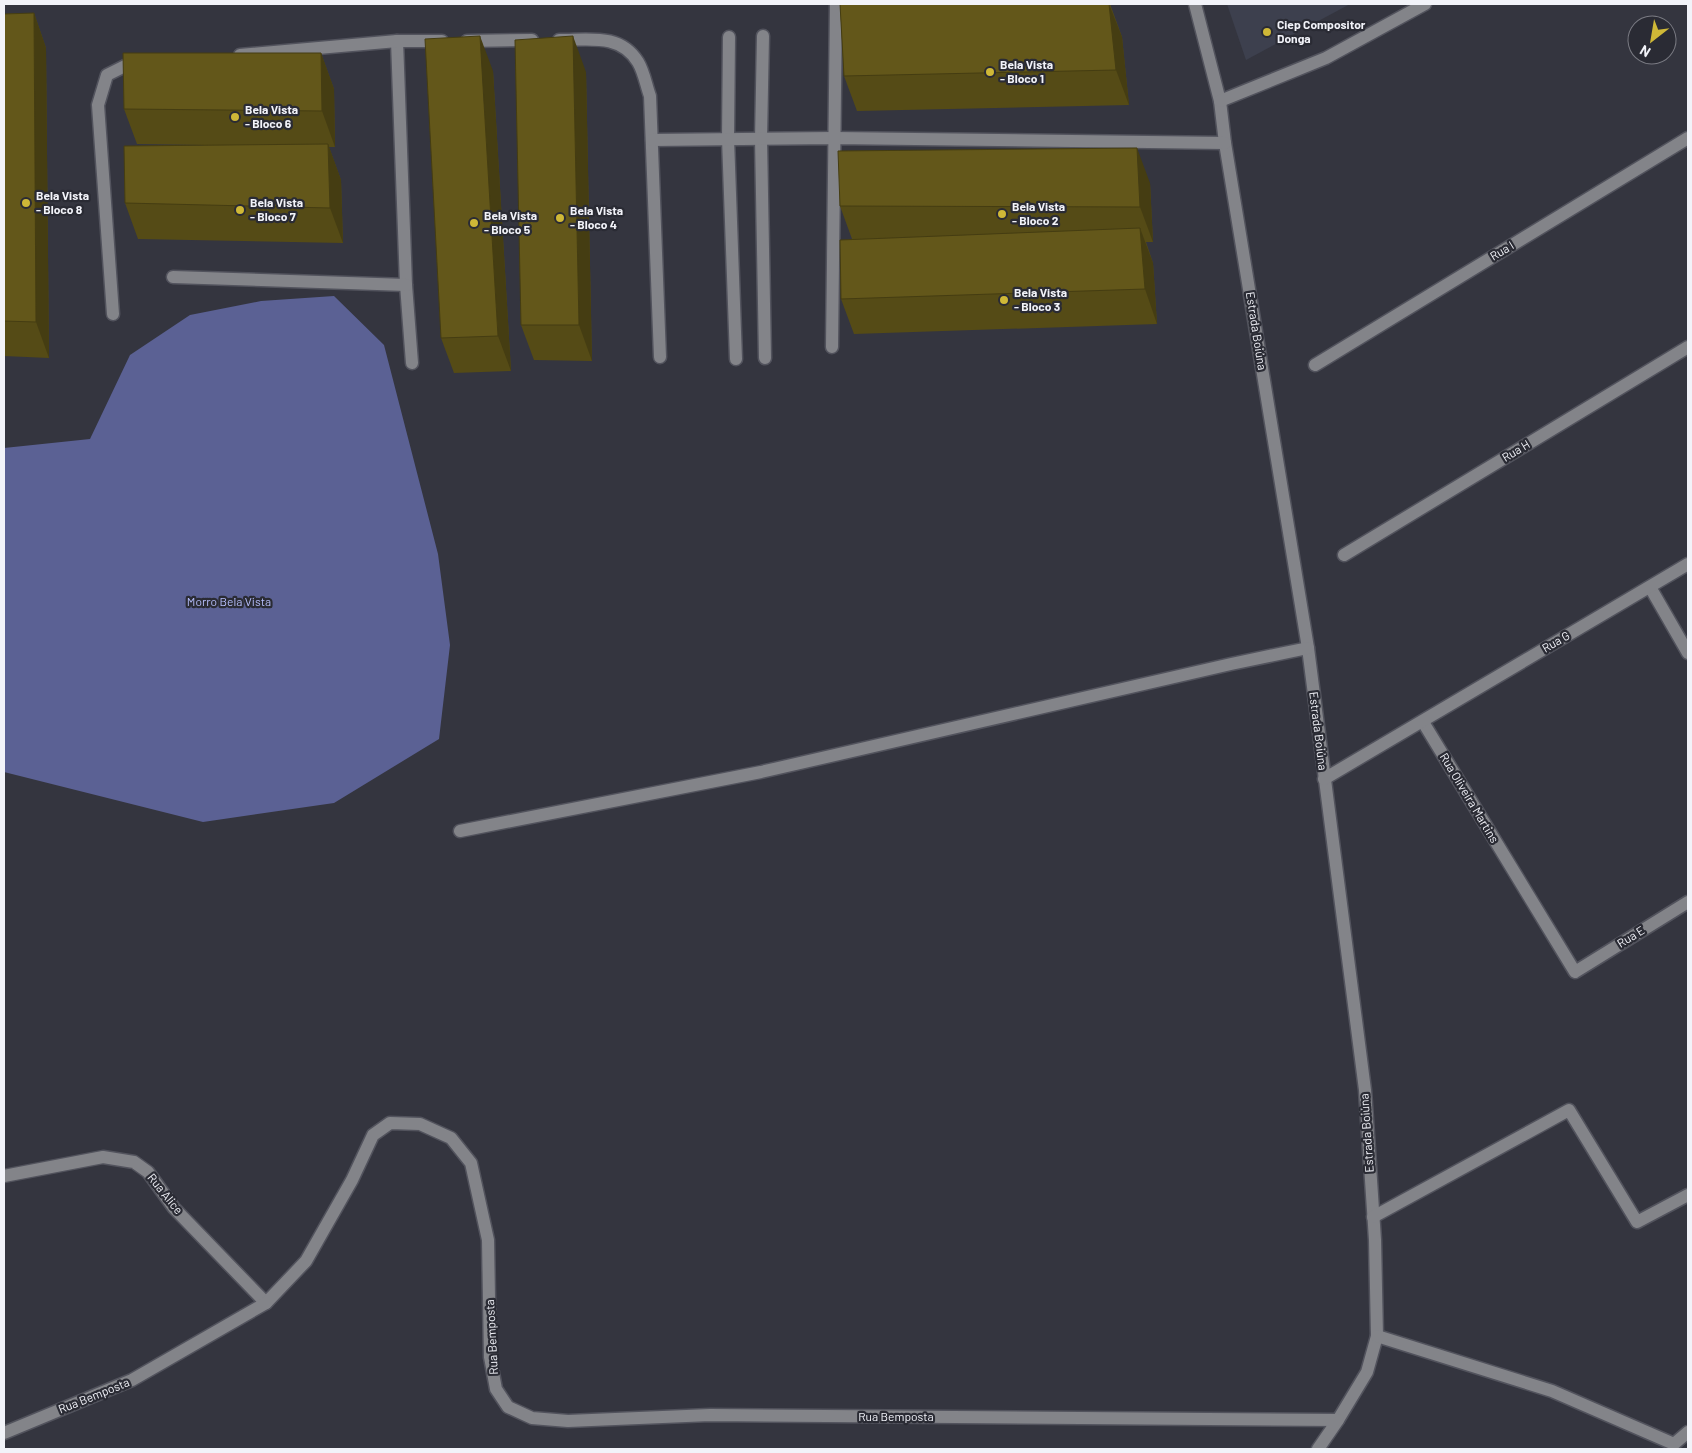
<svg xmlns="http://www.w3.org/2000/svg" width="1692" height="1453" font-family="Barlow,sans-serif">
<rect width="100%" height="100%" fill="#34353f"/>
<path fill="#3d404e" d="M 1227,4 L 1350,4 L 1246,60 Z"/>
<path fill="#5b6194" d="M 334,296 L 384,345 L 438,554 L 450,645 L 439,739 L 334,803 L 203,822 L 4,772 L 4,448 L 90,439 L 130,355 L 190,315 L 261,301 Z"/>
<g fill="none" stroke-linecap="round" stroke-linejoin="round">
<defs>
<g id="minor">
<path d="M 1195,4 L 1220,101 L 1225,143 L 1308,648 L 1365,1090 L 1375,1240 L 1377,1336 L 1367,1372 L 1338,1420 L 1318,1449"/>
<path d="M 763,36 L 761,139 L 765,358"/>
<path d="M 729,37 L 728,139 L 736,359"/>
<path d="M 559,40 C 589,40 620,33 638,62 C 644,72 646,85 650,96 L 660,357"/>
<path d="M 397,41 L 406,285 L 412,363"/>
<path d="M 467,41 L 532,40"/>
<path d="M 240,55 L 397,41 L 442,41"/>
<path d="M 1220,101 L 1326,58 L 1425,4"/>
<path d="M 652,140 L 834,138 L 1225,143"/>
<path d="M 173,277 L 406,285"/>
<path d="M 113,314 L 98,105 L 107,75 L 129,64 L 140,63"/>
<path d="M 832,347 L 836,4"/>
<path d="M 1315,365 L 1688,138"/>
<path d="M 1344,555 L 1688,347"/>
<path d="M 1650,587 L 1688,653"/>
<path d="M 1423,722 L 1575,972 L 1688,902"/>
<path d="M 1324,779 L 1688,564"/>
<path d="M 460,831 L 761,772 L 1231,664 L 1308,648"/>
<path d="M 4,1176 L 103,1157 L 134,1162 L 148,1172 L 174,1208 L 266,1303"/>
<path d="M 1373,1217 L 1569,1110 L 1637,1222 L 1688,1195"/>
<path d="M 1377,1336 L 1552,1391 L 1674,1444 L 1688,1432"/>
<path d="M 4,1433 L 132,1380 L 266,1303 L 306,1261 L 352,1180 L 373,1135 L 390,1123 L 420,1124 L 451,1138 L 471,1163 L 488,1240 L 490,1357 L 496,1389 L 508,1407 L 532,1418 L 568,1421 L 710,1415 L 1338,1420"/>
</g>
</defs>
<use href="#minor" stroke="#52535d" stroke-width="15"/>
<use href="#minor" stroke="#838489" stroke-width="12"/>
</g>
<g fill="#554b16">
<path d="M 840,4 L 1110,4 L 1122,37 L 1129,105 L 857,111 L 844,76 Z"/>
<path d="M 34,13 L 46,48 L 49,358 L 4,356 L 4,14 Z"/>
<path d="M 321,53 L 334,89 L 335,147 L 329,147 L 341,180 L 343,243 L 138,239 L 125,203 L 204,145 L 137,144 L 124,109 Z"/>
<path d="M 493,71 L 511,371 L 454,373 L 441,338 Z"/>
<path d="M 586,72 L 592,361 L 534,360 L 521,325 Z"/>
<path d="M 1150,183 L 1153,242 L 1146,242 L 1153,263 L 1157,324 L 854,334 L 841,299 L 852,239 L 840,206 Z"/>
</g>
<g fill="#453d12">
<path d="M 1109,4 L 1122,37 L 1129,105 L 1116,70 Z"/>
<path d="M 34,13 L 46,48 L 49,358 L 36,322 Z"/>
<path d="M 480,36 L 493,71 L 511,371 L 498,336 Z"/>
<path d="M 573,36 L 586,72 L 592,361 L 579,325 Z"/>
<path d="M 321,53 L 334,89 L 335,147 L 322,111 Z"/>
<path d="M 328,144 L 341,180 L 343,243 L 330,208 Z"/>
<path d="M 1137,148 L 1150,183 L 1153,242 L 1140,207 Z"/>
<path d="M 1140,228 L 1153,263 L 1157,324 L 1145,289 Z"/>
</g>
<g fill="#63571a" stroke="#453d12">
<path d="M 840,4 L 1109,4 L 1116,70 L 844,76 Z"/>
<path d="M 34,13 L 36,322 L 4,321 L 4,14 Z"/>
<path d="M 480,36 L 498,336 L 441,338 L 425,39 Z"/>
<path d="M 573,36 L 579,325 L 521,325 L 515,40 Z"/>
<path d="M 123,53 L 321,53 L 322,111 L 124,109 Z"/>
<path d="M 328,144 L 330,208 L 125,203 L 124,146 Z"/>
<path d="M 1137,148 L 1140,207 L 840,206 L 838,151 Z"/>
<path d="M 1140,228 L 1145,289 L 841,299 L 840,240 Z"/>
</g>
<g fill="#cfb837" stroke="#2a2b34" stroke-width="2">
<circle cx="1267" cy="32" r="5"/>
<circle cx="990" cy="72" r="5"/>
<circle cx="235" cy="117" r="5"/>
<circle cx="26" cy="203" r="5"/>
<circle cx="240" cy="210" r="5"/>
<circle cx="1002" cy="214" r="5"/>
<circle cx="560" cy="218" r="5"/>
<circle cx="474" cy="223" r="5"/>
<circle cx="1004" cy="300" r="5"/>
</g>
<g text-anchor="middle" stroke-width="4.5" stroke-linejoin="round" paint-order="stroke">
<g font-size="12" font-weight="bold" fill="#f2f3f9" stroke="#2a2b34" text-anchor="start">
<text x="1277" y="29">Ciep Compositor<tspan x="1277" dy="14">Donga</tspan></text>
<text x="1000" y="69">Bela Vista<tspan x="1000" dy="14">- Bloco 1</tspan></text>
<text x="245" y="114">Bela Vista<tspan x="245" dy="14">- Bloco 6</tspan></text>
<text x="36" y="200">Bela Vista<tspan x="36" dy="14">- Bloco 8</tspan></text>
<text x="250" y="207">Bela Vista<tspan x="250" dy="14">- Bloco 7</tspan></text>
<text x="1012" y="211">Bela Vista<tspan x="1012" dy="14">- Bloco 2</tspan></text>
<text x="570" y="215">Bela Vista<tspan x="570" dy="14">- Bloco 4</tspan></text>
<text x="484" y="220">Bela Vista<tspan x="484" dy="14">- Bloco 5</tspan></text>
<text x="1014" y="297">Bela Vista<tspan x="1014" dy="14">- Bloco 3</tspan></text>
</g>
<g font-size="12" fill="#f2f3f9" stroke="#2a2b34">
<text transform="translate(1502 251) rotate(-31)" y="4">Rua I</text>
<text transform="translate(1256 331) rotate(81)" y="4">Estrada Boiúna</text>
<text transform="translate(1516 451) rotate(-31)" y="4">Rua H</text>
<text transform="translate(1556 642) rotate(-30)" y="4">Rua G</text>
<text transform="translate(1318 731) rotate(83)" y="4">Estrada Boiúna</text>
<text transform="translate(1469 798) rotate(59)" y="4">Rua Oliveira Martins</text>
<text transform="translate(1631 937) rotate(-32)" y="4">Rua E</text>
<text transform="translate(1367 1133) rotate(-94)" y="4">Estrada Boiúna</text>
<text transform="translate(165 1194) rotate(51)" y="4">Rua Alice</text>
<text transform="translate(492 1337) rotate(-93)" y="4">Rua Bemposta</text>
<text transform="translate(94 1396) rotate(-22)" y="4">Rua Bemposta</text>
<text x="896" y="1421">Rua Bemposta</text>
</g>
<g font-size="12" fill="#b6befc" stroke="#2a2b34">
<text x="229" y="606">Morro Bela Vista</text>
</g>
</g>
<rect width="1692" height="1453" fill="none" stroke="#f2f3f9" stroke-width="10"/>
<g transform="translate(1652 40) rotate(211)"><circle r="24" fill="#2a2b34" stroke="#7a7b83"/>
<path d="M0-4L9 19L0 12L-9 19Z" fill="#cfb837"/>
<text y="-8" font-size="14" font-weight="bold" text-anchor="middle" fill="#f2f3f9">N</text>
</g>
</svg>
